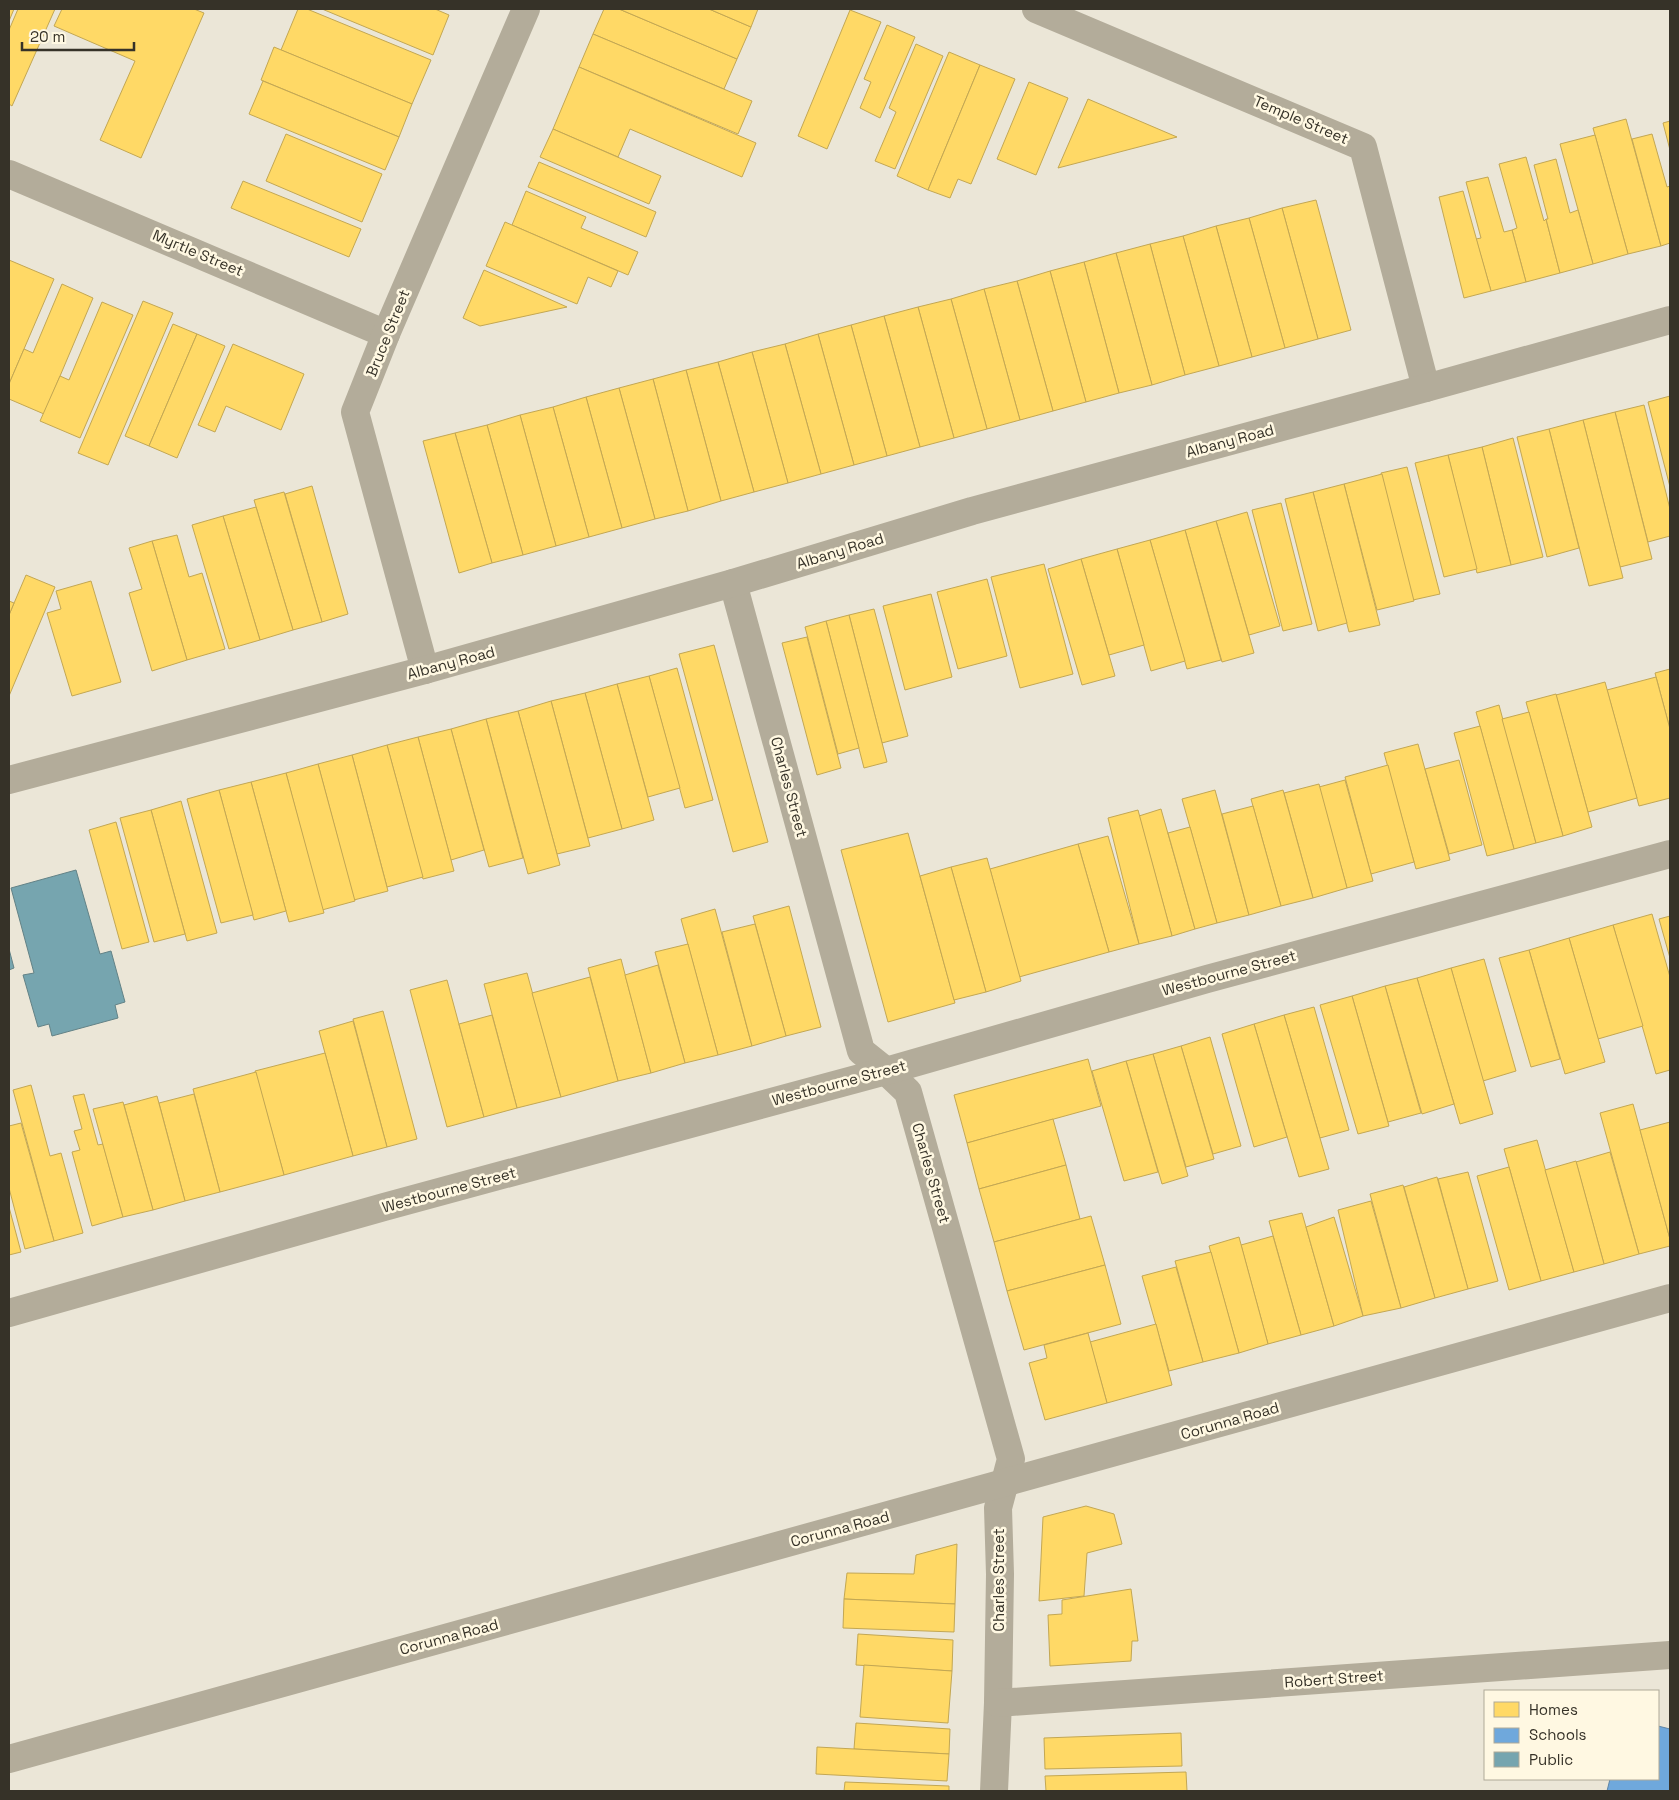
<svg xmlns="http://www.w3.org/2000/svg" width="1679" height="1800" font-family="'Space Grotesk',sans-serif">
<rect width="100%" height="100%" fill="#ebe6d7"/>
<g fill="#ffd966" stroke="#c3a753">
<path d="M 9,9 L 14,9 L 9,21 Z"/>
<path d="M 18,9 L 55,9 L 12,106 L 9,104 L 9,30 Z"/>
<path d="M 62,9 L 194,9 L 204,13 L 141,158 L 100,140 L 135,61 L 54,26 Z"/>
<path d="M 298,9 L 307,9 L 431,60 L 412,104 L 281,50 Z"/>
<path d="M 322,9 L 435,9 L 449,15 L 433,55 Z"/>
<path d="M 604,9 L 619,9 L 737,59 L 724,89 L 593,34 Z"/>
<path d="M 619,9 L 709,9 L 751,27 L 737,59 Z"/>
<path d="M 709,9 L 758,9 L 751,27 Z"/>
<path d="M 850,10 L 881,22 L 827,149 L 798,136 Z"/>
<path d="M 887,25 L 915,37 L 880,118 L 860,108 L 871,82 L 864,79 Z"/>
<path d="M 593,34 L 752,101 L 738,134 L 579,67 Z"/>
<path d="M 916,44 L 943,56 L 895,169 L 875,161 L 896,112 L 889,108 Z"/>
<path d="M 274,47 L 412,104 L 399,137 L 261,80 Z"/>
<path d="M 949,52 L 980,65 L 928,190 L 897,176 Z"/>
<path d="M 980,65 L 1015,79 L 971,184 L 958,179 L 950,198 L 928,190 Z"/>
<path d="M 579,67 L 756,143 L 742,177 L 630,129 L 618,157 L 553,129 Z"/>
<path d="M 263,81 L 399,137 L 385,170 L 249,114 Z"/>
<path d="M 1029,82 L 1068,98 L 1036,175 L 997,159 Z"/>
<path d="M 1088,99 L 1177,137 L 1058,168 Z"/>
<path d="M 1626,119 L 1661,246 L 1628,254 L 1593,128 Z"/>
<path d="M 1670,121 L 1670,150 L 1663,123 Z"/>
<path d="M 553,129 L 661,176 L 649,204 L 540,157 Z"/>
<path d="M 286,134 L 382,174 L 362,222 L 266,181 Z"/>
<path d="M 1652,134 L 1667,187 L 1670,186 L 1670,243 L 1661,246 L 1632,139 Z"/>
<path d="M 1595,135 L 1628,254 L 1593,264 L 1560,144 Z"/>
<path d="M 1526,157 L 1544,221 L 1546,219 L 1560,273 L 1526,282 L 1512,230 L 1517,228 L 1499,164 Z"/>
<path d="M 1556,159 L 1570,213 L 1578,210 L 1593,264 L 1560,273 L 1546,219 L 1548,219 L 1534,165 Z"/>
<path d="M 539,162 L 656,212 L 646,237 L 528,187 Z"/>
<path d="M 1488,177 L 1504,232 L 1512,230 L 1526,282 L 1491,291 L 1476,239 L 1481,238 L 1466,182 Z"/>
<path d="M 243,181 L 361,229 L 349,257 L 231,208 Z"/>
<path d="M 526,191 L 586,217 L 581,228 L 638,252 L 628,275 L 512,225 Z"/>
<path d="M 1463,191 L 1491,291 L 1464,298 L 1439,197 Z"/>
<path d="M 1316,200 L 1351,330 L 1318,339 L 1282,208 Z"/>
<path d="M 1282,208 L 1318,339 L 1285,348 L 1249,218 Z"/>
<path d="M 1249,218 L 1285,348 L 1252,357 L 1216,226 Z"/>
<path d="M 505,222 L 618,271 L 611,287 L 588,277 L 577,304 L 486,266 Z"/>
<path d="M 1216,226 L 1252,357 L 1219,366 L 1183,236 Z"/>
<path d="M 1183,236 L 1219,366 L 1185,375 L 1150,244 Z"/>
<path d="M 1150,244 L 1185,375 L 1152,385 L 1116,253 Z"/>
<path d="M 1116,253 L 1152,385 L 1119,393 L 1084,262 Z"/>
<path d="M 9,260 L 54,279 L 9,384 Z"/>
<path d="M 1084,262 L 1119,393 L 1086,402 L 1050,271 Z"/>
<path d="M 484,270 L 567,307 L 480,326 L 463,318 Z"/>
<path d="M 1050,271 L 1086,402 L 1053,411 L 1017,281 Z"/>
<path d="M 1017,281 L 1053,411 L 1020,420 L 984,289 Z"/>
<path d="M 62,284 L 93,298 L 44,414 L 9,399 L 9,384 L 24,349 L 33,353 Z"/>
<path d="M 984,289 L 1020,420 L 987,429 L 951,299 Z"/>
<path d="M 951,299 L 987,429 L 954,438 L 918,307 Z"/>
<path d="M 143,301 L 173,313 L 108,465 L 78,453 Z"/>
<path d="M 102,302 L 133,315 L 80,438 L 40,421 L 60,376 L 69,380 Z"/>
<path d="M 918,307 L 954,438 L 920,447 L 884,316 Z"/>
<path d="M 884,316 L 920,447 L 887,456 L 851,325 Z"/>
<path d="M 173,324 L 197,334 L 149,446 L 125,436 Z"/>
<path d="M 851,325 L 887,456 L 854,465 L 818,334 Z"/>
<path d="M 197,334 L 225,346 L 177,458 L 149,446 Z"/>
<path d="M 818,334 L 854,465 L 821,474 L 785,344 Z"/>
<path d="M 233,344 L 304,374 L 281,430 L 226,406 L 215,432 L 198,425 Z"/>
<path d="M 785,344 L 821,474 L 788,483 L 752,352 Z"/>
<path d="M 752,352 L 788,483 L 754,492 L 718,362 Z"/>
<path d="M 718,362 L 754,492 L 721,501 L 686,370 Z"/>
<path d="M 686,370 L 721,501 L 688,511 L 653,379 Z"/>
<path d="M 653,379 L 688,511 L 655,519 L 619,388 Z"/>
<path d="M 619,388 L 655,519 L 622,528 L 586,397 Z"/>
<path d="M 1670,396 L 1670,487 L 1648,402 Z"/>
<path d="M 586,397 L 622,528 L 589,537 L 553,407 Z"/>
<path d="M 1644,405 L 1670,509 L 1670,536 L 1648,542 L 1615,412 Z"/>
<path d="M 553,407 L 589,537 L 556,546 L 520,415 Z"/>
<path d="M 1615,412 L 1652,559 L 1620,567 L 1583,420 Z"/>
<path d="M 520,415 L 556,546 L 523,555 L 487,425 Z"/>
<path d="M 1583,420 L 1623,578 L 1589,586 L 1549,429 Z"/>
<path d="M 487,425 L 523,555 L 492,563 L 455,433 Z"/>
<path d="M 1549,429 L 1579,548 L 1547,557 L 1517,437 Z"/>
<path d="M 455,433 L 492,563 L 459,573 L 423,441 Z"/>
<path d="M 1513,438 L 1543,557 L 1511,565 L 1482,447 Z"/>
<path d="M 1482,447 L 1511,565 L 1477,573 L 1448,455 Z"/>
<path d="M 1448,455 L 1477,569 L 1444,577 L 1415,463 Z"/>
<path d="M 1407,467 L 1440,594 L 1413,600 L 1381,473 Z"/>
<path d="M 1382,474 L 1414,601 L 1377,610 L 1344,484 Z"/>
<path d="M 1344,484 L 1380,625 L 1349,632 L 1313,492 Z"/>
<path d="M 312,486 L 348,614 L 322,622 L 285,494 Z"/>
<path d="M 284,492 L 322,622 L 293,630 L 254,500 Z"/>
<path d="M 1313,492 L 1347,623 L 1318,631 L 1285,499 Z"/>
<path d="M 1281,503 L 1312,624 L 1283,631 L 1252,510 Z"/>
<path d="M 256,507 L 293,630 L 260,640 L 223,516 Z"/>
<path d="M 1247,512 L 1280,626 L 1249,635 L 1216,521 Z"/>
<path d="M 223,516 L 260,640 L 229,649 L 192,525 Z"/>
<path d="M 1216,521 L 1254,653 L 1222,662 L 1185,530 Z"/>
<path d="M 1185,530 L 1221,660 L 1187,669 L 1150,540 Z"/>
<path d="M 177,535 L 189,577 L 202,573 L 225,649 L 187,660 L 152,541 Z"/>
<path d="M 1150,540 L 1185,661 L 1151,671 L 1117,549 Z"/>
<path d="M 152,541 L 187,660 L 152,671 L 129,593 L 142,589 L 129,548 Z"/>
<path d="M 1117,549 L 1144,645 L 1109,655 L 1081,559 Z"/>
<path d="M 1081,559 L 1115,676 L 1082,685 L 1048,569 Z"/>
<path d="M 1044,564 L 1073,674 L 1020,688 L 991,577 Z"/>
<path d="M 26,575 L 55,587 L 9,696 L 9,615 Z"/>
<path d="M 987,579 L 1007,656 L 958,669 L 937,592 Z"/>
<path d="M 91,581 L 121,682 L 72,696 L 47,613 L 61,609 L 56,591 Z"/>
<path d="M 931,594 L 952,677 L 905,690 L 883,606 Z"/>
<path d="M 9,601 L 14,603 L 9,615 Z"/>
<path d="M 874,609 L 908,736 L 882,743 L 849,615 Z"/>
<path d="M 849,615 L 887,762 L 864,768 L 826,621 Z"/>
<path d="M 826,621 L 859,748 L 838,754 L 805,627 Z"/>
<path d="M 807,637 L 841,768 L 817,775 L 782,643 Z"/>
<path d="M 714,645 L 768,842 L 733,852 L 679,654 Z"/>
<path d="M 677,668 L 713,800 L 685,808 L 649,676 Z"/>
<path d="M 1670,669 L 1670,729 L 1655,673 Z"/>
<path d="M 649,676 L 680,788 L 648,797 L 617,684 Z"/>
<path d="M 1656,677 L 1670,729 L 1670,798 L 1639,806 L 1607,690 Z"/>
<path d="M 1605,682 L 1637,798 L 1588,812 L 1556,695 Z"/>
<path d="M 617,684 L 654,820 L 622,829 L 585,693 Z"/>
<path d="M 585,693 L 622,829 L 588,838 L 551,701 Z"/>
<path d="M 1556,694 L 1592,827 L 1563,836 L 1526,702 Z"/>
<path d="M 551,701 L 590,846 L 557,854 L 518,711 Z"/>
<path d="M 1499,705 L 1536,843 L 1514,849 L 1476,712 Z"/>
<path d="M 518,711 L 560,865 L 528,874 L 486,719 Z"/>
<path d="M 1529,712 L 1563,836 L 1536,843 L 1502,719 Z"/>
<path d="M 486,719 L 523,858 L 489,867 L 451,729 Z"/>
<path d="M 1480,726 L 1514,849 L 1487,856 L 1454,733 Z"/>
<path d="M 451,729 L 484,850 L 451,860 L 418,737 Z"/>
<path d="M 418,737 L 454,871 L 423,879 L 387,745 Z"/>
<path d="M 1418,744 L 1450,860 L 1416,869 L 1384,753 Z"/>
<path d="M 387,745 L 423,877 L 387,887 L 352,755 Z"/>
<path d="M 352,755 L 388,891 L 354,900 L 318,764 Z"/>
<path d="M 1459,760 L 1482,845 L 1449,854 L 1425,769 Z"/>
<path d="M 318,764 L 355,901 L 322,910 L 286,773 Z"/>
<path d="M 1388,765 L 1414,862 L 1371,874 L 1345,777 Z"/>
<path d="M 286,773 L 324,913 L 289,922 L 251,782 Z"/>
<path d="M 1345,780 L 1373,881 L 1347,888 L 1319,787 Z"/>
<path d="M 251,782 L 286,911 L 254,920 L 219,790 Z"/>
<path d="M 1319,784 L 1347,888 L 1313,898 L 1284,793 Z"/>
<path d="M 219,790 L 253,915 L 221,923 L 187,799 Z"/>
<path d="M 1215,790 L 1249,915 L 1217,923 L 1182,799 Z"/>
<path d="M 1283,790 L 1313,898 L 1281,906 L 1251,799 Z"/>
<path d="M 181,801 L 217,933 L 187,941 L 151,810 Z"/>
<path d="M 1253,806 L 1281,906 L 1249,915 L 1222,814 Z"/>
<path d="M 1161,809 L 1195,929 L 1172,936 L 1139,816 Z"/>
<path d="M 151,810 L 185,934 L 154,942 L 120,818 Z"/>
<path d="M 1138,810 L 1172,936 L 1139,944 L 1108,818 Z"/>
<path d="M 116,822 L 149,942 L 122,949 L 89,830 Z"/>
<path d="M 1190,827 L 1217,923 L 1195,929 L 1168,833 Z"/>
<path d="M 908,833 L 955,1003 L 888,1022 L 841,850 Z"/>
<path d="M 1108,836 L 1139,944 L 1109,952 L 1078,844 Z"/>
<path d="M 1078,844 L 1109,952 L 1019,977 L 990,869 Z"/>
<path d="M 987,858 L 1021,981 L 986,992 L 951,867 Z"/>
<path d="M 951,867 L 986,992 L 954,1000 L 920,876 Z"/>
<path d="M 789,906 L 821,1027 L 786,1036 L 753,916 Z"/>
<path d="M 715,909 L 752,1046 L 718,1055 L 681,919 Z"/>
<path d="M 1652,914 L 1670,977 L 1670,1070 L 1656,1074 L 1613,925 Z"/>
<path d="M 1670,916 L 1670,958 L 1659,919 Z"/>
<path d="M 755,924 L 786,1036 L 752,1046 L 722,932 Z"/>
<path d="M 1613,925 L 1643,1026 L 1598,1039 L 1569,938 Z"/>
<path d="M 1569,938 L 1605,1062 L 1565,1074 L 1529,950 Z"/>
<path d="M 688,944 L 718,1055 L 685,1063 L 655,952 Z"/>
<path d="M 1529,950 L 1560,1059 L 1531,1067 L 1499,958 Z"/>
<path d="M 621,959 L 651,1073 L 618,1081 L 588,968 Z"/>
<path d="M 1484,959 L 1516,1071 L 1483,1081 L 1451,968 Z"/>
<path d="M 658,965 L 685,1063 L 651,1073 L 625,975 Z"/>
<path d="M 1451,968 L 1493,1114 L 1460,1124 L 1417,978 Z"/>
<path d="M 527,973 L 561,1097 L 517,1108 L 484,984 Z"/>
<path d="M 590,977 L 618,1081 L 561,1097 L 532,993 Z"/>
<path d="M 1417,978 L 1454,1104 L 1422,1114 L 1385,986 Z"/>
<path d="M 447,980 L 484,1117 L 447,1127 L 410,990 Z"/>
<path d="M 1385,986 L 1421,1113 L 1388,1122 L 1352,996 Z"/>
<path d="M 1352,996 L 1389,1126 L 1358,1134 L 1320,1005 Z"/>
<path d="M 1314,1007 L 1349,1130 L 1320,1138 L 1284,1015 Z"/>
<path d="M 383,1011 L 417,1139 L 387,1147 L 353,1019 Z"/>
<path d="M 492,1015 L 517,1108 L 484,1117 L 459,1024 Z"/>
<path d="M 1284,1015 L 1329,1169 L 1299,1177 L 1254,1024 Z"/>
<path d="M 353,1021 L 387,1147 L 353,1156 L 319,1031 Z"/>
<path d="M 1254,1024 L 1287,1137 L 1254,1147 L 1222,1034 Z"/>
<path d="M 1210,1037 L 1241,1146 L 1213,1154 L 1181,1046 Z"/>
<path d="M 1181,1046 L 1214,1159 L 1186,1167 L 1153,1054 Z"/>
<path d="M 325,1053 L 353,1156 L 284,1175 L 255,1071 Z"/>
<path d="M 1153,1054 L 1188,1176 L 1162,1184 L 1126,1061 Z"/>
<path d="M 1088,1059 L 1101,1106 L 967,1143 L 954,1095 Z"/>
<path d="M 1126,1061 L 1158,1172 L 1124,1181 L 1092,1071 Z"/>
<path d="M 256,1072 L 284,1175 L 220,1192 L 193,1089 Z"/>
<path d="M 31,1085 L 50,1156 L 61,1153 L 83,1233 L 54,1241 L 13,1090 Z"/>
<path d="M 84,1094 L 98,1145 L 103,1144 L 123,1217 L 92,1226 L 72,1152 L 80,1150 L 74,1131 L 82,1129 L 73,1096 Z"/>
<path d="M 194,1094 L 220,1192 L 185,1201 L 159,1103 Z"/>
<path d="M 157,1096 L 185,1201 L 153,1210 L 124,1105 Z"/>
<path d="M 123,1102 L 153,1210 L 123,1217 L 93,1109 Z"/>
<path d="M 1633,1104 L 1670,1239 L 1670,1246 L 1639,1254 L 1600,1113 Z"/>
<path d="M 1053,1119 L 1066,1165 L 979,1189 L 967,1143 Z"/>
<path d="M 1670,1122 L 1670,1239 L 1640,1130 Z"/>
<path d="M 21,1123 L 54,1241 L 25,1249 L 9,1188 L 9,1126 Z"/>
<path d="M 1537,1140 L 1574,1272 L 1541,1281 L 1504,1149 Z"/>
<path d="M 1610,1152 L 1639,1254 L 1604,1264 L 1576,1162 Z"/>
<path d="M 1576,1161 L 1604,1264 L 1574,1272 L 1545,1170 Z"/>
<path d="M 1066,1165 L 1080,1219 L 994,1242 L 979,1189 Z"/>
<path d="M 1509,1167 L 1541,1281 L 1509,1290 L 1477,1176 Z"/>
<path d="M 1468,1172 L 1498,1281 L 1468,1289 L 1438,1179 Z"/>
<path d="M 1437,1177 L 1468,1289 L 1435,1298 L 1404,1187 Z"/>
<path d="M 1403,1185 L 1435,1298 L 1401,1308 L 1370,1194 Z"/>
<path d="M 1371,1201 L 1401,1308 L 1363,1316 L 1338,1210 Z"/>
<path d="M 9,1207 L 21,1252 L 9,1255 Z"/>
<path d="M 1302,1213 L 1334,1326 L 1301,1335 L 1269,1221 Z"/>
<path d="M 1091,1216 L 1105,1265 L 1007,1291 L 994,1242 Z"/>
<path d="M 1334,1217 L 1363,1316 L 1334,1326 L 1306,1227 Z"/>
<path d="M 1273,1236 L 1301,1335 L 1268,1344 L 1241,1245 Z"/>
<path d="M 1239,1237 L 1268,1344 L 1239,1353 L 1209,1246 Z"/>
<path d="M 1211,1252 L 1239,1353 L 1203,1362 L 1175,1261 Z"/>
<path d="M 1105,1265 L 1121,1324 L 1024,1350 L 1007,1291 Z"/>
<path d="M 1176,1267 L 1203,1362 L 1169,1371 L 1142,1276 Z"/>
<path d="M 1156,1324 L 1172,1385 L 1107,1403 L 1090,1342 Z"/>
<path d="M 1088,1333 L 1107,1403 L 1045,1420 L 1029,1363 L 1047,1358 L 1044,1345 Z"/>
<path d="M 1086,1506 L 1114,1514 L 1122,1544 L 1087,1553 L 1084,1596 L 1039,1601 L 1043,1517 Z"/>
<path d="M 957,1544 L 955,1604 L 844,1599 L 847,1573 L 914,1574 L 916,1555 Z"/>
<path d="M 1131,1589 L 1138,1641 L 1132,1641 L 1131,1661 L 1050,1666 L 1048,1615 L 1062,1614 L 1062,1600 Z"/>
<path d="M 844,1599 L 955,1604 L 954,1632 L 843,1628 Z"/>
<path d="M 858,1634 L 953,1640 L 952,1671 L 856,1665 Z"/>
<path d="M 864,1665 L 952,1671 L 948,1723 L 860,1717 Z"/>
<path d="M 856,1723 L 950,1729 L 949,1754 L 854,1749 Z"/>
<path d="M 1181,1733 L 1182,1766 L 1045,1769 L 1044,1738 Z"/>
<path d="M 817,1747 L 949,1754 L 947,1781 L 816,1774 Z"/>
<path d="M 1186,1772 L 1187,1791 L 1046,1791 L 1045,1776 Z"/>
<path d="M 845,1782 L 949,1786 L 949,1791 L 844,1791 Z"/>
</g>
<path fill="#6fa8dc" stroke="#5e85a6" d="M 1658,1726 L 1670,1729 L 1670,1791 L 1607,1791 L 1610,1779 L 1658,1779 Z"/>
<g fill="#76a5af" stroke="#638286">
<path d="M 76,870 L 100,954 L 111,951 L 125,1002 L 115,1005 L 118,1018 L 52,1036 L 49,1024 L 38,1027 L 23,975 L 34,973 L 11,888 Z"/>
<path d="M 9,949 L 14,968 L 9,970 Z"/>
</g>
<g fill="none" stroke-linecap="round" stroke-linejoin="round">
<g stroke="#b3ac9a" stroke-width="28">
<path d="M 1036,9 L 1363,147 L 1426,388"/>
<path d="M 9,174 L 386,334"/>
<path d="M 733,583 L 861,1051 L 886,1071 L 908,1092 L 1011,1459 L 998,1508 L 1000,1574 L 998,1703 L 994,1791"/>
<path d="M 425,670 L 355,412 L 386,334 L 526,9"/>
<path d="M 9,780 L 425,670 L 733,583 L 972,511 L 1426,388 L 1670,320"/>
<path d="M 9,1313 L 384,1207 L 886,1071 L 1207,979 L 1670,854"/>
<path d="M 998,1703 L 1670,1655"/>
<path d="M 9,1759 L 1670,1298"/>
</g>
</g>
<g text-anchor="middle" stroke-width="5" stroke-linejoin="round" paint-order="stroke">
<g font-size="15" fill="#363228" stroke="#fff8e2">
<text transform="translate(1301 120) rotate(23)" y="5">Temple Street</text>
<text transform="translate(198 253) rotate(23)" y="5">Myrtle Street</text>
<text transform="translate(388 333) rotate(-68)" y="5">Bruce Street</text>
<text transform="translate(1230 441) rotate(-15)" y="5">Albany Road</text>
<text transform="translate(840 551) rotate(-17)" y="5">Albany Road</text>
<text transform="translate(451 663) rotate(-15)" y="5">Albany Road</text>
<text transform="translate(789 787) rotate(75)" y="5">Charles Street</text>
<text transform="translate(1229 973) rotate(-15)" y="5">Westbourne Street</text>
<text transform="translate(839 1083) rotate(-15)" y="5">Westbourne Street</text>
<text transform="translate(931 1173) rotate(74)" y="5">Charles Street</text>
<text transform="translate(449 1190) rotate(-15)" y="5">Westbourne Street</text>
<text transform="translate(1230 1421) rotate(-16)" y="5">Corunna Road</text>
<text transform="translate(840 1529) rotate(-15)" y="5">Corunna Road</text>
<text transform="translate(999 1580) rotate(-90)" y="5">Charles Street</text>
<text transform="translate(449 1637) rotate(-15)" y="5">Corunna Road</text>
<text transform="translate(1334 1679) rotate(-4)" y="5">Robert Street</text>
</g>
</g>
<rect width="1679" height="1800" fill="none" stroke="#363228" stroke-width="20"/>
<rect x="1484" y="1690" width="175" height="90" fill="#fff8e2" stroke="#afa998"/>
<rect x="1494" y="1702" width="25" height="15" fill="#ffd966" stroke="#afa998"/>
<text x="1529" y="1715" font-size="15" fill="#363228">Homes</text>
<rect x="1494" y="1728" width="25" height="15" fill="#6fa8dc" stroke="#afa998"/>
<text x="1529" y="1740" font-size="15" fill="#363228">Schools</text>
<rect x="1494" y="1752" width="25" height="15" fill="#76a5af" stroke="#afa998"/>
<text x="1529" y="1765" font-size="15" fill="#363228">Public</text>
<path d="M22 42v8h112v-8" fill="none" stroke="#363228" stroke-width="2.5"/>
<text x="30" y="42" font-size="15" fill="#363228" stroke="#fff8e2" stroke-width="4" paint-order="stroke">20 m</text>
</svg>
